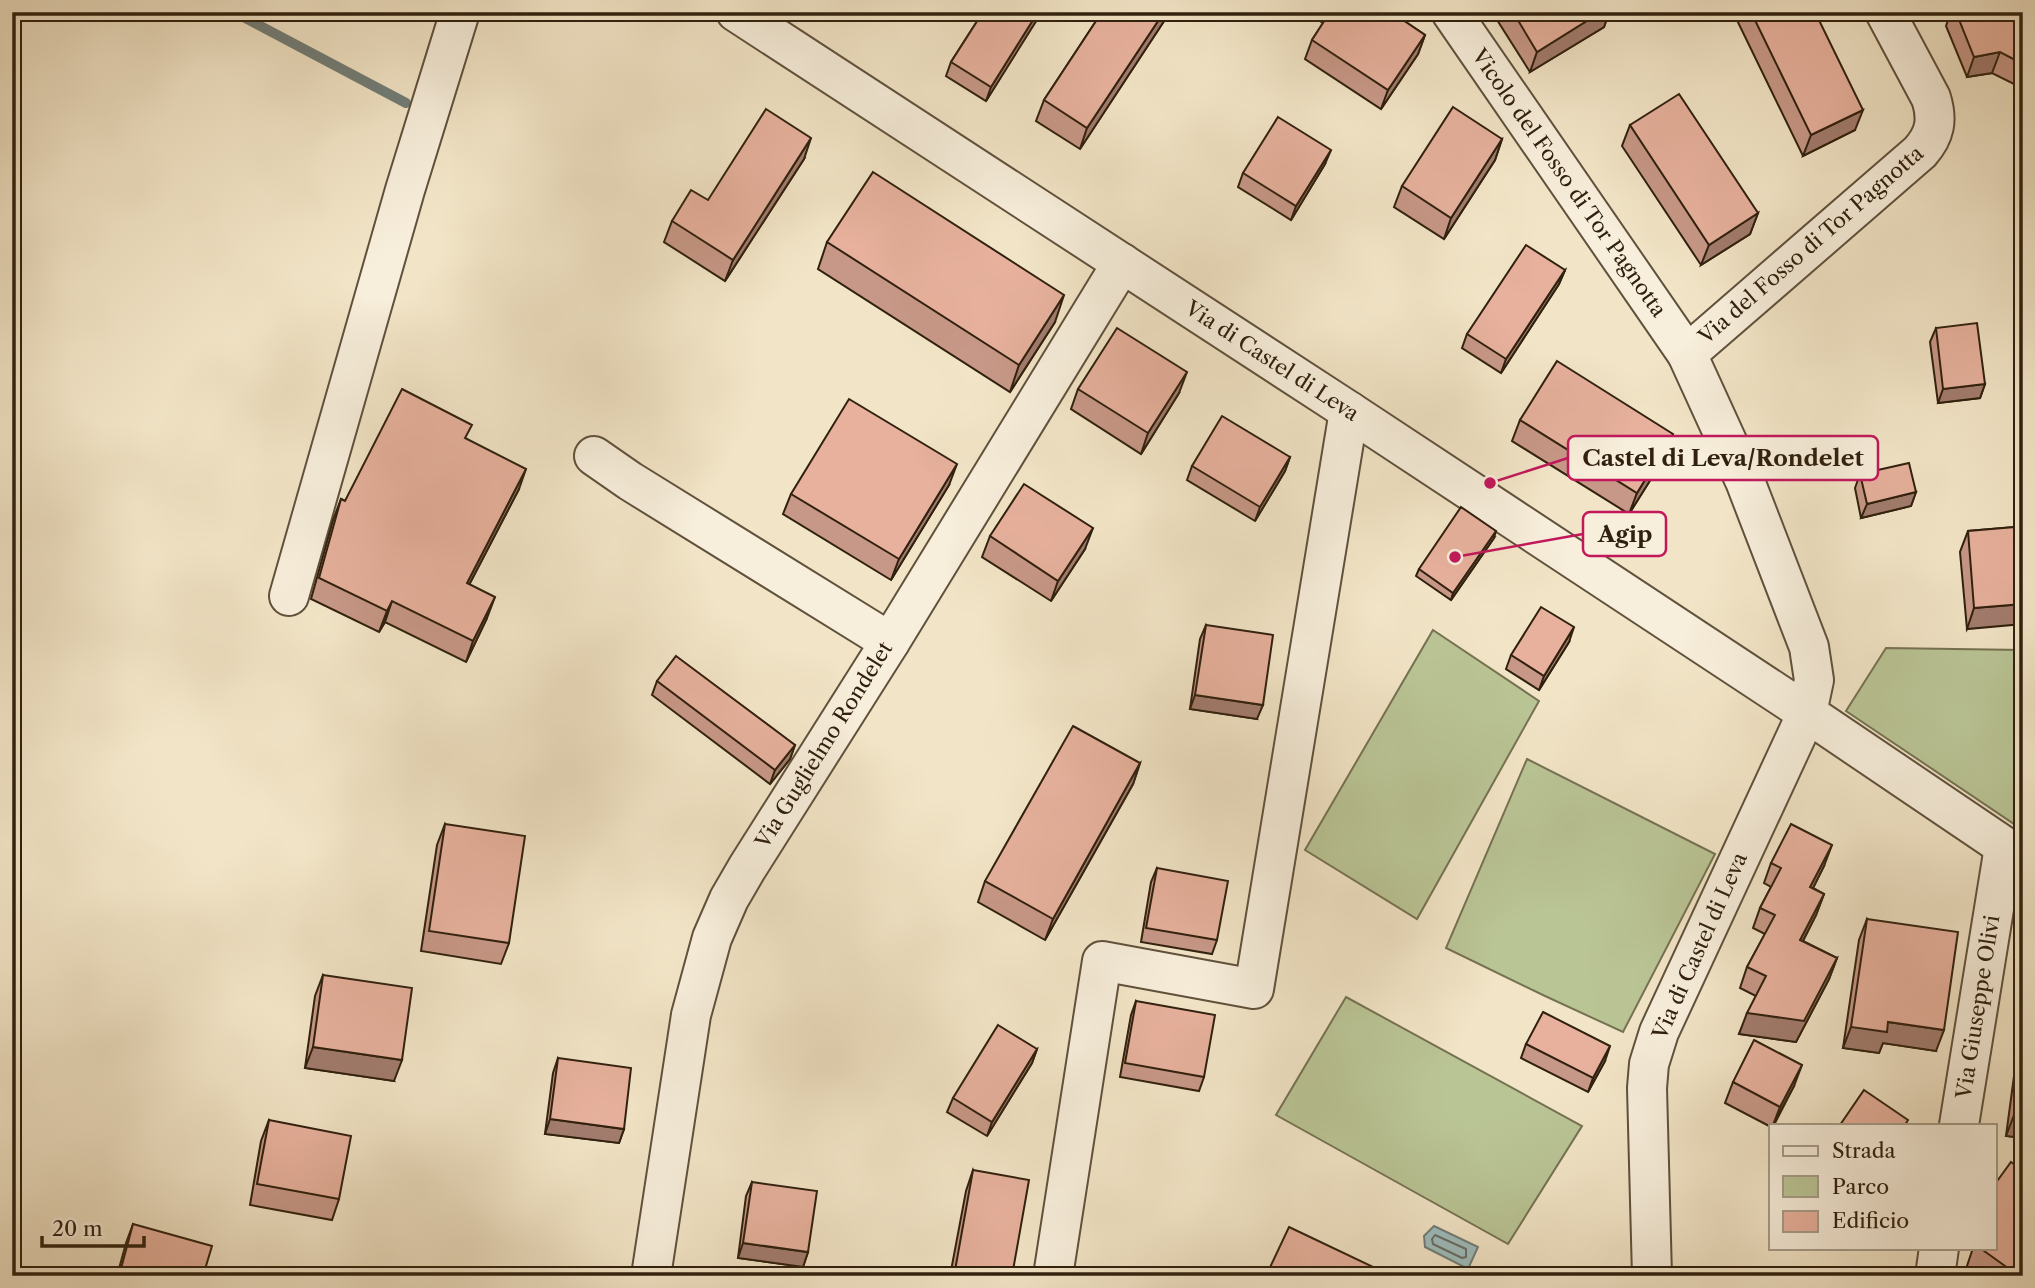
<svg xmlns="http://www.w3.org/2000/svg" width="2035" height="1288" font-family="'Libre Caslon Text',serif">
<rect width="100%" height="100%" fill="#f2e5c7"/>
<filter id="stains"><feTurbulence type="fractalNoise" baseFrequency=".00286" numOctaves="4"/><feColorMatrix values="0 0 0 0 .2 0 0 0 0 .09 0 0 0 0 .02 0 0 0 .5 -.17"/></filter>
<radialGradient id="worn" r=".72"><stop offset=".6" stop-color="#630" stop-opacity="0"/><stop offset="1" stop-color="#630" stop-opacity=".3"/></radialGradient>
<g fill="#bac596" stroke="#757252" stroke-width="2">
<path d="M 1433,630 L 1539,701 L 1417,919 L 1305,850 Z"/>
<path d="M 1886,648 L 2023,650 L 2023,830 L 1846,711 Z"/>
<path d="M 1527,759 L 1715,854 L 1623,1032 L 1545,996 L 1446,948 Z"/>
<path d="M 1346,997 L 1582,1126 L 1508,1244 L 1276,1115 Z"/>
</g>
<path fill="#9ebdbe" stroke="#727e78" stroke-width="2" d="M 1434,1226 L 1478,1247 L 1468,1269 L 1425,1247 L 1424,1236 Z"/>
<g fill="none" stroke-linecap="round" stroke-linejoin="round">
<path stroke="#676e66" stroke-width="2" d="M 1435,1235 L 1466,1249 L 1466,1257 L 1462,1258 L 1433,1244 L 1432,1239 Z"/>
<path stroke="#727e78" stroke-width="10" d="M 234,12 L 406,103"/>
<defs>
<g id="minor">
<path d="M 736,12 L 1349,411 L 1807,713 L 2023,859"/>
<path d="M 1451,12 L 1687,354"/>
<path d="M 594,456 L 630,481 L 890,642"/>
<path d="M 289,596 L 405,190 L 460,12"/>
<path d="M 1959,1125 L 2004,847"/>
<path d="M 651,1276 L 691,1015 L 712,938 L 729,899 L 747,868 L 890,642 L 1122,263"/>
<path d="M 1053,1276 L 1102,961 L 1254,989 L 1349,411"/>
<path d="M 1652,1276 L 1647,1088 L 1649,1064 L 1659,1032 L 1807,713 L 1814,680 L 1809,647 L 1745,481 L 1687,354 L 1920,152 C 1935,135 1938,120 1931,98 L 1885,12"/>
<path d="M 1935,1276 L 1939,1248"/>
</g>
</defs>
<use href="#minor" stroke="#60513c" stroke-width="42"/>
<use href="#minor" stroke="#f7eedb" stroke-width="38"/>
</g>
<g fill="#c79887" stroke="#30200e" stroke-width="2">
<path d="M 983,12 L 1041,12 L 986,101 L 946,76 L 951,62 Z"/>
<path d="M 1102,12 L 1170,12 L 1080,149 L 1036,121 L 1044,100 Z"/>
<path d="M 1305,12 L 1391,12 L 1425,35 L 1418,54 L 1381,109 L 1305,59 L 1312,40 L 1323,23 Z"/>
<path d="M 1492,12 L 1609,12 L 1604,27 L 1530,72 Z"/>
<path d="M 1733,12 L 1815,12 L 1855,130 L 1803,156 Z"/>
<path d="M 1951,12 L 2023,12 L 2023,79 L 2018,86 L 1992,73 L 1967,77 L 1946,26 Z"/>
<path d="M 1630,125 L 1758,213 L 1750,234 L 1701,265 L 1622,146 Z"/>
<path d="M 1502,139 L 1495,160 L 1444,239 L 1394,207 L 1402,186 Z"/>
<path d="M 804,159 L 725,281 L 664,242 L 672,221 L 708,200 Z"/>
<path d="M 1325,164 L 1291,220 L 1238,187 L 1243,173 Z"/>
<path d="M 827,242 L 1055,322 L 1010,392 L 818,269 Z"/>
<path d="M 1565,270 L 1559,284 L 1501,373 L 1462,348 L 1467,334 Z"/>
<path d="M 1936,328 L 1985,384 L 1980,398 L 1938,403 L 1930,342 Z"/>
<path d="M 1078,389 L 1179,393 L 1141,454 L 1071,409 Z"/>
<path d="M 1520,420 L 1666,455 L 1629,514 L 1512,441 Z"/>
<path d="M 467,439 L 519,489 L 469,585 L 487,618 L 466,662 L 385,622 L 379,632 L 311,599 L 333,520 L 341,499 L 345,501 Z"/>
<path d="M 1290,457 L 1285,471 L 1255,521 L 1187,480 L 1192,466 Z"/>
<path d="M 1860,474 L 1916,492 L 1911,506 L 1861,518 L 1855,488 Z"/>
<path d="M 949,485 L 891,580 L 783,514 L 791,494 Z"/>
<path d="M 2015,527 L 1967,629 L 1960,552 L 1968,531 Z"/>
<path d="M 990,536 L 1085,549 L 1051,601 L 982,557 Z"/>
<path d="M 1494,538 L 1451,600 L 1416,576 L 1419,569 Z"/>
<path d="M 1206,625 L 1257,719 L 1190,709 L 1200,639 Z"/>
<path d="M 1569,642 L 1539,690 L 1506,669 L 1511,655 Z"/>
<path d="M 657,681 L 795,745 L 790,759 L 770,784 L 652,695 Z"/>
<path d="M 1140,763 L 1133,784 L 1045,940 L 978,902 L 985,881 Z"/>
<path d="M 445,824 L 509,943 L 501,964 L 421,951 L 437,845 Z"/>
<path d="M 1771,863 L 1824,866 L 1813,888 L 1824,894 L 1816,915 L 1803,941 L 1837,958 L 1829,979 L 1796,1042 L 1739,1034 L 1756,996 L 1740,988 L 1747,967 L 1765,934 L 1753,928 L 1760,908 L 1771,887 L 1764,883 Z"/>
<path d="M 1157,868 L 1217,940 L 1212,954 L 1141,942 L 1151,882 Z"/>
<path d="M 1867,919 L 1936,1051 L 1883,1043 L 1879,1053 L 1843,1048 L 1859,940 Z"/>
<path d="M 323,975 L 394,1081 L 305,1068 L 315,996 Z"/>
<path d="M 1136,1001 L 1204,1077 L 1199,1091 L 1120,1077 L 1131,1015 Z"/>
<path d="M 1526,1044 L 1605,1061 L 1588,1092 L 1521,1058 Z"/>
<path d="M 1037,1049 L 1032,1063 L 987,1136 L 947,1112 L 953,1098 Z"/>
<path d="M 2022,1055 L 2023,1138 L 2006,1136 L 2014,1076 Z"/>
<path d="M 558,1058 L 624,1129 L 619,1143 L 545,1134 L 553,1073 Z"/>
<path d="M 1733,1082 L 1794,1086 L 1774,1125 L 1771,1125 L 1771,1127 L 1725,1103 Z"/>
<path d="M 269,1120 L 339,1199 L 332,1220 L 250,1205 L 261,1141 Z"/>
<path d="M 973,1170 L 1012,1276 L 950,1276 L 966,1191 Z"/>
<path d="M 752,1182 L 808,1252 L 803,1267 L 738,1258 L 746,1196 Z"/>
<path d="M 133,1224 L 203,1276 L 117,1276 L 126,1243 Z"/>
<path d="M 1973,1248 L 1995,1248 L 2023,1276 L 1975,1276 L 1966,1269 Z"/>
</g>
<g fill="#a27c6e" stroke="#30200e" stroke-width="2">
<path d="M 1038,12 L 1041,12 L 1040,15 L 986,101 L 991,87 Z"/>
<path d="M 1164,12 L 1170,12 L 1080,149 L 1087,128 Z"/>
<path d="M 1601,12 L 1609,12 L 1604,27 L 1530,72 L 1537,52 Z"/>
<path d="M 1425,35 L 1418,54 L 1381,109 L 1388,90 Z"/>
<path d="M 2000,52 L 1992,73 L 1967,77 L 1974,57 Z"/>
<path d="M 2023,72 L 2023,79 L 2018,86 Z"/>
<path d="M 1863,110 L 1855,130 L 1803,156 L 1811,135 Z"/>
<path d="M 811,138 L 804,159 L 725,281 L 733,260 Z"/>
<path d="M 1502,139 L 1495,160 L 1444,239 L 1451,218 Z"/>
<path d="M 1331,150 L 1325,164 L 1291,220 L 1296,206 Z"/>
<path d="M 1758,213 L 1750,234 L 1701,265 L 1709,245 Z"/>
<path d="M 1565,270 L 1559,284 L 1501,373 L 1506,359 Z"/>
<path d="M 1064,295 L 1055,322 L 1010,392 L 1019,365 Z"/>
<path d="M 1187,372 L 1179,393 L 1141,454 L 1148,433 Z"/>
<path d="M 1985,384 L 1980,398 L 1938,403 L 1943,389 Z"/>
<path d="M 1673,434 L 1666,455 L 1629,514 L 1637,493 Z"/>
<path d="M 1290,457 L 1285,471 L 1255,521 L 1260,507 Z"/>
<path d="M 957,464 L 949,485 L 891,580 L 899,559 Z"/>
<path d="M 526,469 L 519,489 L 459,604 L 467,583 Z"/>
<path d="M 1916,492 L 1911,506 L 1861,518 L 1867,504 Z"/>
<path d="M 1093,528 L 1085,549 L 1051,601 L 1058,581 Z"/>
<path d="M 1496,531 L 1494,538 L 1451,600 L 1453,593 Z"/>
<path d="M 495,597 L 487,618 L 466,662 L 473,641 Z"/>
<path d="M 392,601 L 385,622 L 379,632 L 387,611 Z"/>
<path d="M 2023,604 L 2023,624 L 1967,629 L 1974,608 Z"/>
<path d="M 1574,627 L 1569,642 L 1539,690 L 1544,676 Z"/>
<path d="M 1195,695 L 1263,705 L 1257,719 L 1190,709 Z"/>
<path d="M 795,745 L 790,759 L 770,784 L 775,770 Z"/>
<path d="M 1140,763 L 1133,784 L 1045,940 L 1053,919 Z"/>
<path d="M 1832,845 L 1824,866 L 1803,908 L 1810,887 Z"/>
<path d="M 1824,894 L 1816,915 L 1793,960 L 1800,940 Z"/>
<path d="M 1837,958 L 1829,979 L 1796,1042 L 1739,1034 L 1747,1013 Z"/>
<path d="M 1888,1022 L 1944,1030 L 1936,1051 L 1883,1043 L 1879,1053 L 1843,1048 L 1851,1027 Z"/>
<path d="M 1610,1046 L 1605,1061 L 1588,1092 L 1593,1078 Z"/>
<path d="M 313,1047 L 402,1060 L 394,1081 L 305,1068 Z"/>
<path d="M 1037,1049 L 1032,1063 L 987,1136 L 992,1122 Z"/>
<path d="M 1802,1065 L 1794,1086 L 1773,1125 L 1780,1107 Z"/>
<path d="M 2014,1115 L 2023,1116 L 2023,1138 L 2006,1136 Z"/>
<path d="M 550,1119 L 624,1129 L 619,1143 L 545,1134 Z"/>
<path d="M 743,1243 L 808,1252 L 803,1267 L 738,1258 Z"/>
</g>
<g fill="#e7b19d" stroke="#30200e" stroke-width="2">
<path d="M 983,12 L 1038,12 L 991,87 L 951,62 Z"/>
<path d="M 1102,12 L 1164,12 L 1087,128 L 1044,100 Z"/>
<path d="M 1330,12 L 1391,12 L 1425,35 L 1388,90 L 1312,40 Z"/>
<path d="M 1513,12 L 1601,12 L 1537,52 Z"/>
<path d="M 1751,12 L 1815,12 L 1863,110 L 1811,135 Z"/>
<path d="M 1956,12 L 2023,12 L 2023,64 L 2000,52 L 1974,57 Z"/>
<path d="M 1679,94 L 1758,213 L 1709,245 L 1630,125 Z"/>
<path d="M 1453,107 L 1502,139 L 1451,218 L 1402,186 Z"/>
<path d="M 766,109 L 811,138 L 733,260 L 672,221 L 691,190 L 708,200 Z"/>
<path d="M 1278,117 L 1331,150 L 1296,206 L 1243,173 Z"/>
<path d="M 873,172 L 1064,295 L 1019,365 L 827,242 Z"/>
<path d="M 1526,245 L 1565,270 L 1506,359 L 1467,334 Z"/>
<path d="M 1977,323 L 1985,384 L 1943,389 L 1936,328 Z"/>
<path d="M 1117,328 L 1187,372 L 1148,433 L 1078,389 Z"/>
<path d="M 1557,361 L 1673,434 L 1637,493 L 1520,420 Z"/>
<path d="M 402,389 L 472,425 L 465,438 L 526,469 L 467,583 L 495,597 L 473,641 L 392,601 L 387,611 L 319,578 L 341,499 L 345,501 Z"/>
<path d="M 849,399 L 957,464 L 899,559 L 791,494 Z"/>
<path d="M 1222,416 L 1290,457 L 1260,507 L 1192,466 Z"/>
<path d="M 1909,463 L 1916,492 L 1867,504 L 1860,474 Z"/>
<path d="M 1024,484 L 1093,528 L 1058,581 L 990,536 Z"/>
<path d="M 1461,507 L 1496,531 L 1453,593 L 1419,569 Z"/>
<path d="M 2015,527 L 2018,564 L 2023,564 L 2023,604 L 1974,608 L 1968,531 Z"/>
<path d="M 1541,607 L 1574,627 L 1544,676 L 1511,655 Z"/>
<path d="M 1206,625 L 1273,635 L 1263,705 L 1195,695 Z"/>
<path d="M 676,656 L 795,745 L 775,770 L 657,681 Z"/>
<path d="M 1073,726 L 1140,763 L 1053,919 L 985,881 Z"/>
<path d="M 445,824 L 525,836 L 509,943 L 429,931 Z"/>
<path d="M 1791,824 L 1832,845 L 1810,887 L 1824,894 L 1800,940 L 1837,958 L 1804,1021 L 1747,1013 L 1766,976 L 1747,967 L 1775,915 L 1760,908 L 1781,868 L 1771,863 Z"/>
<path d="M 1157,868 L 1228,881 L 1217,940 L 1146,928 Z"/>
<path d="M 1867,919 L 1958,932 L 1944,1030 L 1888,1022 L 1887,1032 L 1851,1027 Z"/>
<path d="M 323,975 L 412,988 L 402,1060 L 313,1047 Z"/>
<path d="M 1136,1001 L 1215,1015 L 1204,1077 L 1125,1063 Z"/>
<path d="M 1543,1012 L 1610,1046 L 1593,1078 L 1526,1044 Z"/>
<path d="M 998,1025 L 1037,1049 L 992,1122 L 953,1098 Z"/>
<path d="M 1754,1040 L 1802,1065 L 1780,1107 L 1733,1082 Z"/>
<path d="M 2022,1055 L 2023,1056 L 2023,1116 L 2014,1115 Z"/>
<path d="M 558,1058 L 631,1068 L 624,1129 L 550,1119 Z"/>
<path d="M 1864,1090 L 1908,1120 L 1905,1125 L 1840,1125 Z"/>
<path d="M 269,1120 L 351,1136 L 339,1199 L 257,1184 Z"/>
<path d="M 2011,1162 L 2023,1171 L 2023,1276 L 2019,1276 L 1980,1248 L 1995,1248 L 1995,1184 Z"/>
<path d="M 973,1170 L 1029,1180 L 1012,1276 L 954,1276 Z"/>
<path d="M 752,1182 L 817,1191 L 808,1252 L 743,1243 Z"/>
<path d="M 133,1224 L 212,1246 L 203,1276 L 119,1276 Z"/>
<path d="M 1289,1227 L 1392,1276 L 1266,1276 Z"/>
<path d="M 366,1271 L 392,1276 L 365,1276 Z"/>
</g>
<g text-anchor="middle" stroke-width="5" stroke-linejoin="round" paint-order="stroke">
<g font-size="21" fill="#30200e" stroke="#f7eedb">
<text transform="translate(1569 183) rotate(55)" y="7">Vicolo del Fosso di Tor Pagnotta</text>
<text transform="translate(1811 245) rotate(-41)" y="7">Via del Fosso di Tor Pagnotta</text>
<text transform="translate(1272 361) rotate(33)" y="7">Via di Castel di Leva</text>
<text transform="translate(824 745) rotate(-58)" y="7">Via Guglielmo Rondelet</text>
<text transform="translate(1700 946) rotate(-66)" y="7">Via di Castel di Leva</text>
<text transform="translate(1978 1007) rotate(-81)" y="7">Via Giuseppe Olivi</text>
</g>
</g>
<path fill="none" stroke="#c2185b" stroke-width="2.5" d="M1490 483L1568 458M1455 557L1583 534"/>
<g fill="#c2185b" stroke="#f7eedb" stroke-width="2.5">
<circle cx="1490" cy="483" r="7"/>
<circle cx="1455" cy="557" r="7"/>
</g>
<g fill="#f7eedb" stroke="#c2185b" stroke-width="2.5">
<rect x="1568" y="436" width="310" height="44" rx="7"/>
<rect x="1583" y="512" width="83" height="44" rx="7"/>
</g>
<g font-size="23" text-anchor="middle" font-weight="bold" fill="#30200e">
<text x="1723" y="466">Castel di Leva/Rondelet</text>
<text x="1625" y="542">Agip</text>
</g>
<rect width="2035" height="1288" fill="none" stroke="#f2e5c7" stroke-width="42"/>
<rect x="14" y="14" width="2007" height="1260" fill="none" stroke="#30200e" stroke-width="3.5"/>
<rect x="21" y="21" width="1993" height="1246" fill="none" stroke="#30200e" stroke-width="2"/>
<rect x="1769" y="1124" width="228" height="126" fill="#f7eedb" stroke="#a79c89" stroke-width="2"/>
<rect x="1783" y="1146" width="35" height="10" fill="#f7eedb" stroke="#a79c89" stroke-width="2"/>
<text x="1832" y="1158" font-size="21" fill="#30200e">Strada</text>
<rect x="1783" y="1176" width="35" height="21" fill="#bac596" stroke="#a79c89" stroke-width="2"/>
<text x="1832" y="1194" font-size="21" fill="#30200e">Parco</text>
<rect x="1783" y="1211" width="35" height="21" fill="#e7b19d" stroke="#a79c89" stroke-width="2"/>
<text x="1832" y="1228" font-size="21" fill="#30200e">Edificio</text>
<path d="M42 1236v10h102v-10" fill="none" stroke="#30200e" stroke-width="3.5"/>
<text x="52" y="1236" font-size="21" fill="#30200e" stroke="#f7eedb" stroke-width="5" paint-order="stroke">20 m</text>
<rect width="100%" height="100%" filter="url(#stains)"/>
<rect width="100%" height="100%" fill="url(#worn)"/>
</svg>
